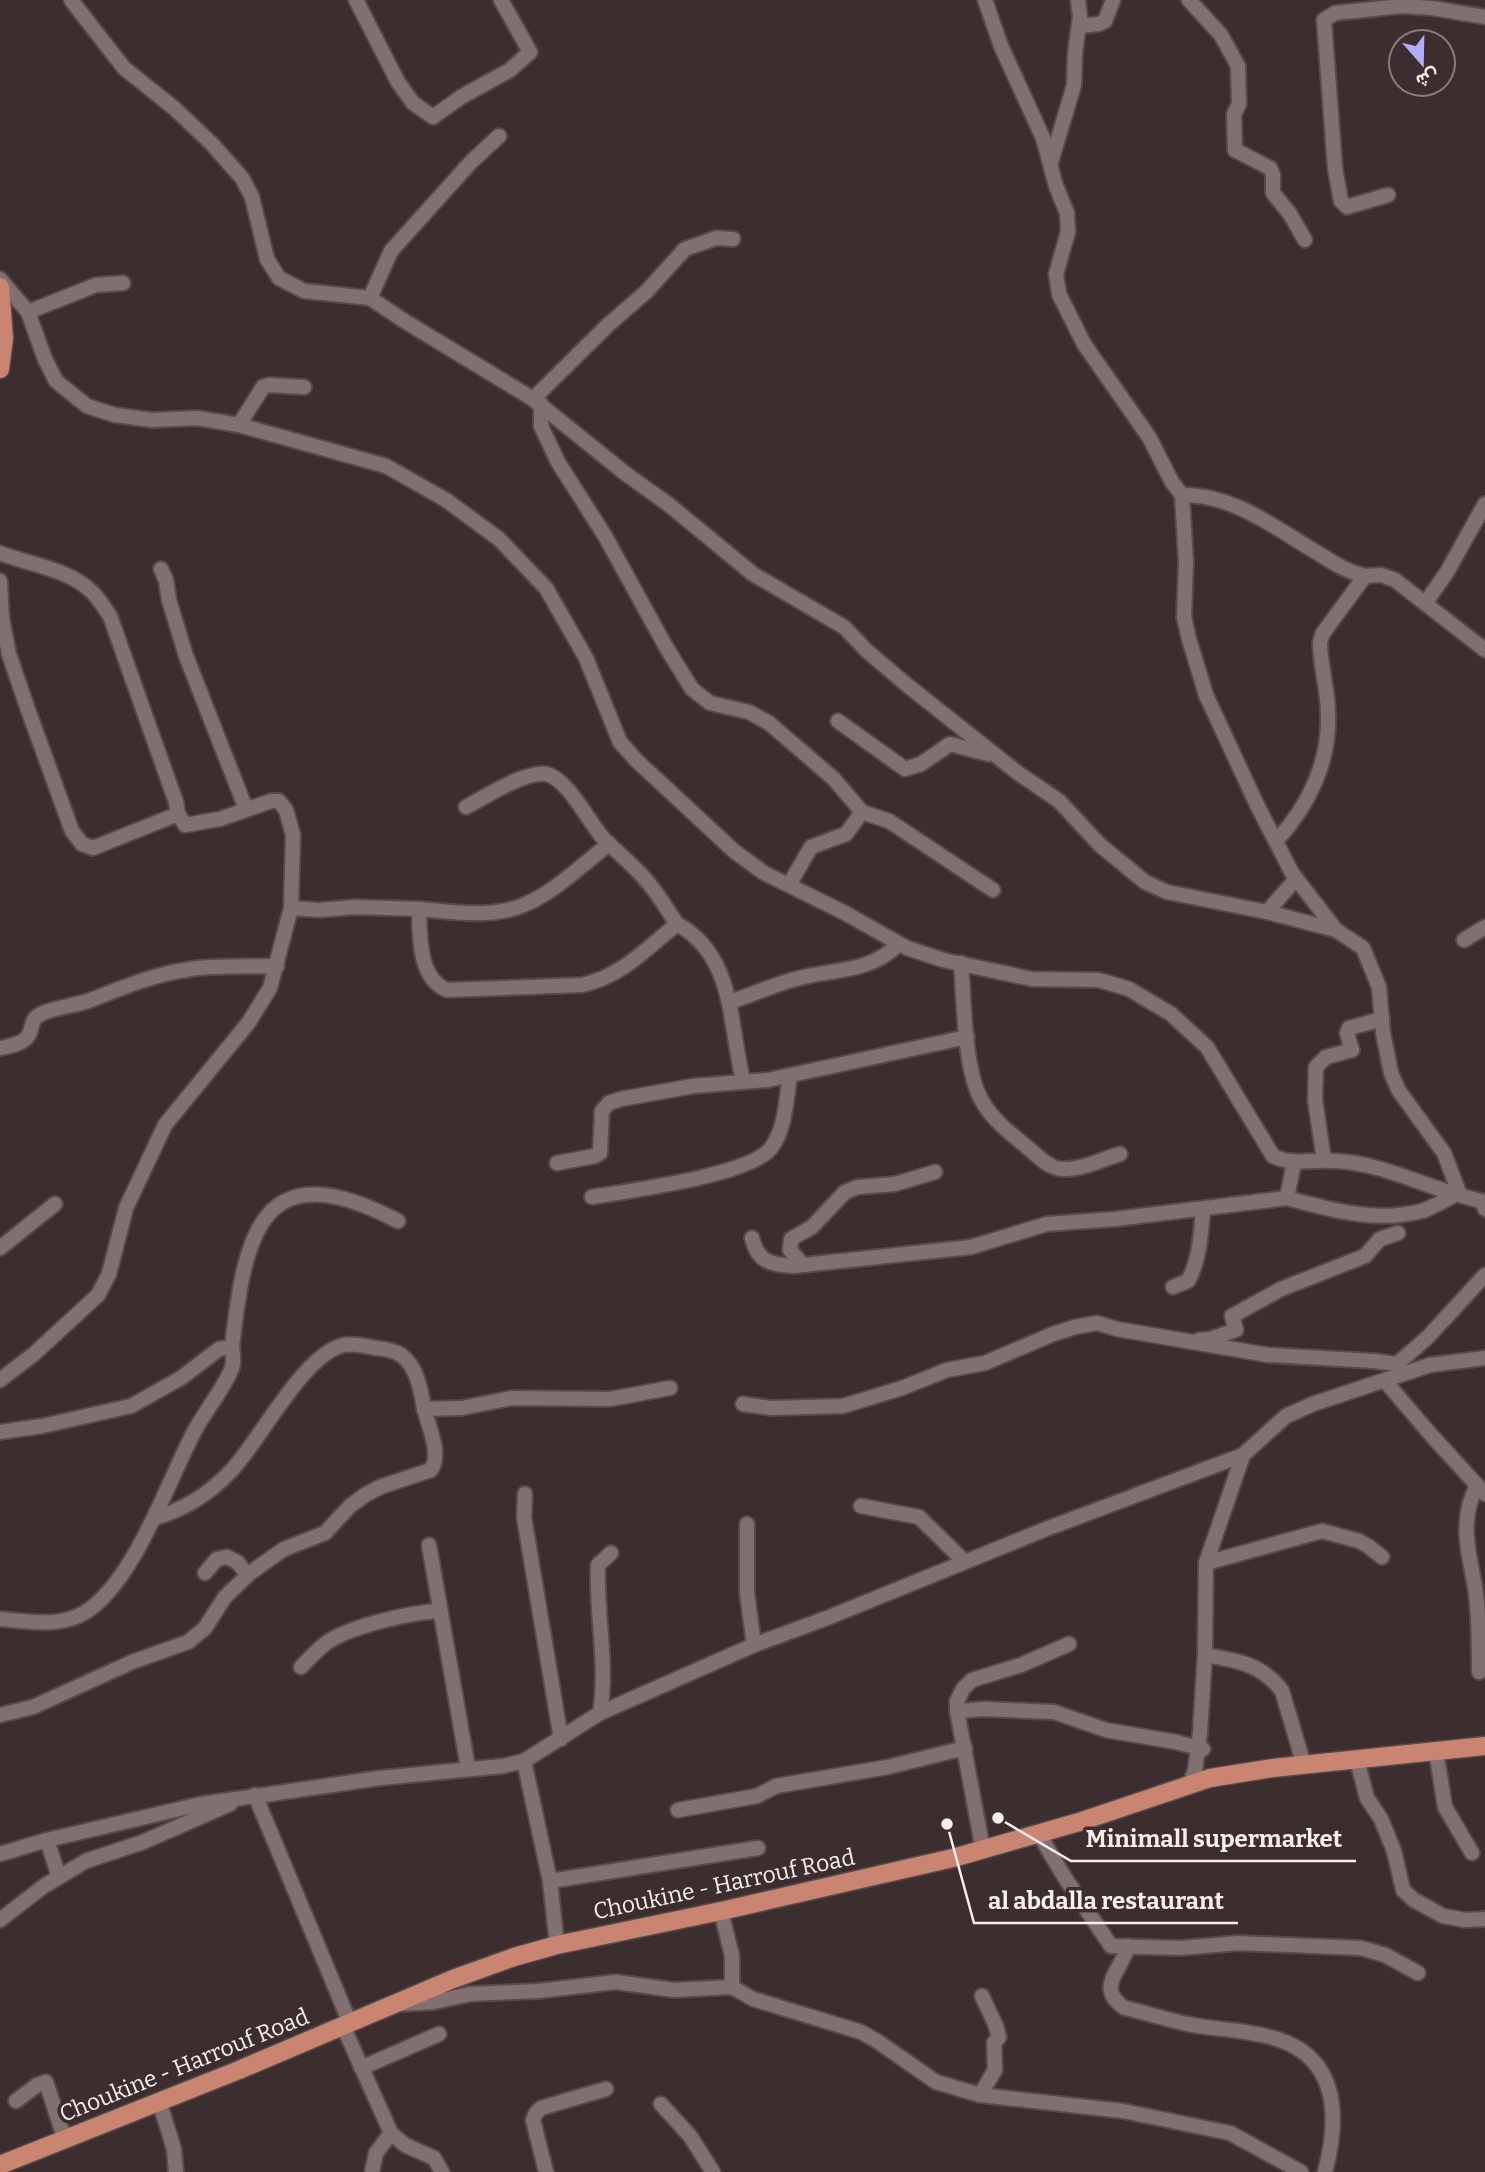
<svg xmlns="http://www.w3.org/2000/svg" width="1485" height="2172" font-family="Bitter,Vazirmatn,serif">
<rect width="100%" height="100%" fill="#3c2e2e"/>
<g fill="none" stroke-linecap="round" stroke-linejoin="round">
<defs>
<g id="minor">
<path d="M 71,0 L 124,68 L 174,108 L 212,144 L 242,178 L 252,197 L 267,259 L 279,278 L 304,291 L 370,298 L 406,322 L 533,399 L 626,474 L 668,504 L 753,574 L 844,627 L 867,651 L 907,685 L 1018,773 L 1059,801 L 1100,845 L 1145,882 L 1167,892 L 1267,912 L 1296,879"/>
<path d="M 356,0 L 398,82 L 413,103 L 433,117 L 461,97 L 510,70 L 530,52 L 501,0"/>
<path d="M 985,0 L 1001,46 L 1043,138 L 1056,186 L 1067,213 L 1068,232 L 1056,274 L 1059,294 L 1084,344 L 1149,437 L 1172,482 L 1182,495 L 1186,562 L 1184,617 L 1189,639 L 1206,695 L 1257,805 L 1292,873 L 1336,930 L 1363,948 L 1379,987 L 1383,1033 L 1391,1073 L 1399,1091 L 1444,1153 L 1460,1195"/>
<path d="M 1189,0 L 1221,35 L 1238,66 L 1239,104 L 1234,114 L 1235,150 L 1270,168 L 1273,175 L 1273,193 L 1290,214 L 1305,240"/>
<path d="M 1079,26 L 1099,24 L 1105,21 L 1113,0"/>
<path d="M 1051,162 L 1074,85 L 1075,53 L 1080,17 L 1078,0"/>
<path d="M 1388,195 L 1347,207 L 1341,201 L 1335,168 L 1324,20 L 1335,13 L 1402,6 L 1432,8 L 1485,17"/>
<path d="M 0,279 L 28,312 L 45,359 L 56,381 L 87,406 L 115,415 L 152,420 L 197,418 L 239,425 L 386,466 L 446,500 L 499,539 L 546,588 L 586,658 L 620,742 L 636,760 L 734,851 L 764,873 L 845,913 L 907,948 L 943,960 L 1032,979 L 1099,980 L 1129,989 L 1171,1014 L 1207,1047 L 1273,1156 C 1293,1166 1315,1159 1337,1161 C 1387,1164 1432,1191 1482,1201 L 1485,1209"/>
<path d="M 370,298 L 391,251 L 471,162 L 499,136"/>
<path d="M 28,312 L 96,285 L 123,283"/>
<path d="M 533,399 L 608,325 L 646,292 L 685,249 L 716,238 L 733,239"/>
<path d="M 541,404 L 541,426 L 558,462 L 605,536 L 666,647 L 692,689 L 710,703 L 749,712 L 769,723 L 834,779 L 862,812 L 846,834 L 811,847 L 789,885"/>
<path d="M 239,425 L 263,387 L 269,385 L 304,387"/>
<path d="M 1182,495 C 1234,494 1278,530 1321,555 C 1335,564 1348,572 1365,576"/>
<path d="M 0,553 C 30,565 70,569 93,593 C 100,600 105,609 110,616 L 176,802 L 178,814 L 185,825 L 220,819 L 271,801 L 279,801 L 286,810 L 293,835 L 291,908 L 270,988 L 249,1022 L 165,1125 L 126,1208 L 109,1274 L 98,1295 L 34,1354 L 0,1380"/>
<path d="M 161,569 L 166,580 L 169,600 L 186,656 L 246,809"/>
<path d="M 0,581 L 2,619 L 9,654 L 27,707 L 72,831 L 82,844 L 93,848 L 178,814"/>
<path d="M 1426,602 L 1447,572 L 1485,504"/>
<path d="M 838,721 L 905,769 L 921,764 L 950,744 L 988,754"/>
<path d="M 466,807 C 485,797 525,771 546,774 C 567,778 589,822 603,838 C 617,852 633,865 646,880 C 658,894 667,909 677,924"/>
<path d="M 862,812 L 889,821 L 993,890"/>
<path d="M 1276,841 C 1309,806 1330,761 1328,713 C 1328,689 1320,666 1320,642 L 1323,633 L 1365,576 L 1381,575 L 1395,580 L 1485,650"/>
<path d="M 609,844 C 583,864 556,891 526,904 C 494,919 452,912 419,909 C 420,936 418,978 447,990 L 582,985 C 622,976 646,949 677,924 C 735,955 729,1025 743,1080"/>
<path d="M 291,908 L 319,910 L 356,907 L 419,909"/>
<path d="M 1267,912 L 1336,930"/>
<path d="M 1464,940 L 1485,927"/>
<path d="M 961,963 C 964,1000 964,1071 982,1101 C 992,1119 1011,1134 1027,1147 C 1037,1155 1049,1169 1063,1169 C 1081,1170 1103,1159 1120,1154"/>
<path d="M 730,1002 C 751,995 771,986 792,980 C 831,968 867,975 899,944"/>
<path d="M 0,1048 C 45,1041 22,1023 41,1014 C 55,1007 73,1006 88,1001 C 122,988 154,974 191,969 C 219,965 248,967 277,966"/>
<path d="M 1324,1160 L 1315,1100 L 1316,1067 L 1326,1057 L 1352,1050 L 1347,1033 L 1349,1028 L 1382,1019"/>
<path d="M 557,1163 L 595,1156 L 600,1153 L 602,1111 L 609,1103 L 621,1099 L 693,1086 L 768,1080 L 967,1037"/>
<path d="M 592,1197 C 628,1191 751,1175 771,1148 C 786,1128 786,1099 790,1076"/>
<path d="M 1287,1198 C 1331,1210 1376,1223 1422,1211 C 1434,1207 1446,1199 1457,1194"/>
<path d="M 752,1238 C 758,1263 771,1264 794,1266 L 971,1247 L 1047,1224 L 1115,1219 L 1287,1198 L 1294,1162"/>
<path d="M 0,1248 L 55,1204"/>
<path d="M 803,1265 L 790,1250 L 791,1239 L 812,1227 L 845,1192 L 858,1187 L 895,1184 L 935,1172"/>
<path d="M 1173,1287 L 1188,1281 C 1200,1259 1201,1233 1203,1209"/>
<path d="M 1199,1340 L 1210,1339 L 1236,1330 L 1232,1316 L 1281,1289 L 1365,1256 L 1380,1239 L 1398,1233"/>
<path d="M 232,1347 C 245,1231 262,1150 398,1221"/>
<path d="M 1401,1373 L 1397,1364 L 1428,1337 L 1485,1275"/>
<path d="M 1385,1381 L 1432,1436 L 1485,1494"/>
<path d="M 743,1404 L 771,1408 L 843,1406 L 902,1388 L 947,1370 L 985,1363 L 1053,1334 L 1075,1327 L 1097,1323 L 1117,1329 L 1268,1355 L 1374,1361 L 1397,1364"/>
<path d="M 424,1409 L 462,1408 L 512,1398 L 610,1399 L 670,1388"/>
<path d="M 0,1432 L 42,1426 L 131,1406 L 181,1378 L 219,1349 L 232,1347 C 233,1353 234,1361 232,1368 C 223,1390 205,1411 194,1432 C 167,1483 134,1583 84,1613 C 58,1628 28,1621 0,1619"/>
<path d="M 1477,1485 C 1456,1527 1472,1558 1477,1602 C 1479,1625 1479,1649 1479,1672"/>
<path d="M 525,1494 L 524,1517 L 561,1739"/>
<path d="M 861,1506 L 919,1517 L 965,1562"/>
<path d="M 747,1524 L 747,1593 L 754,1645"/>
<path d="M 429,1545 L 468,1768"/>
<path d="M 1206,1563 L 1322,1531 L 1359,1541 L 1368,1546 L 1382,1557"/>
<path d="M 205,1573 L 217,1559 L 227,1557 L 237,1562 L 248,1575"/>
<path d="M 1205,1655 C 1236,1660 1262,1664 1282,1691 L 1304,1765"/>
<path d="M 301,1667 C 309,1659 316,1651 325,1644 C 346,1627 412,1612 440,1611"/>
<path d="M 957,1711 L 984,1709 L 1054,1712 L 1106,1730 L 1176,1742 L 1203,1749"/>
<path d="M 600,1713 C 608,1664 596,1615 598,1565 L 611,1553"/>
<path d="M 0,1715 L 33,1707 L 132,1662 L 188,1642 L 205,1628 L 225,1597 L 250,1573 L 284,1549 L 325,1533 L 350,1506 L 365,1495 L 380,1487 L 431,1470 C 442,1453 428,1426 424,1408 C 421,1391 417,1366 401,1355 C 394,1350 384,1349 376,1348 C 366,1346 354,1343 344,1345 C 304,1353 259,1442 231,1471 C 209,1494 184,1510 154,1518"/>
<path d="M 1436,1751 L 1445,1807 L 1472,1853"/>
<path d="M 1357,1760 L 1367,1798 L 1381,1819 L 1394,1851 L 1403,1890 L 1414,1900 L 1443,1916 L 1465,1920 L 1485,1919"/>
<path d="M 524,1761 L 550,1881 L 557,1945"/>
<path d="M 1190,1784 L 1195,1770 L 1200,1733 L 1205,1653 L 1206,1563 L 1243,1455 L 1286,1416 L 1313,1404 L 1430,1365 L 1485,1358"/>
<path d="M 255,1795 L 350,2023"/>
<path d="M 678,1810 L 757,1796 L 776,1786 L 888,1767 L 965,1748"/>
<path d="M 1039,1834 L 1065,1878 L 1111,1946 L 1181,1948 L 1238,1943 L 1361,1948 L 1385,1955 L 1418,1973"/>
<path d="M 47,1840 L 59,1877"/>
<path d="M 983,1850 L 957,1711 L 957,1701 L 963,1689 L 972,1680 L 1021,1665 L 1069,1644"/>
<path d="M 0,1854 L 47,1840 L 201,1804 L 380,1778 L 503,1766 L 524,1761 L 600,1713 L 754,1645 L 827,1618 L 1046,1529 L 1243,1455"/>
<path d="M 550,1881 L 758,1848"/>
<path d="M 721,1911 L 732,1956 L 732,1987 L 753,1999 L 861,2032 L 877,2041 L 936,2082 L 980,2095 L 1123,2111 L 1230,2133 L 1301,2172"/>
<path d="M 0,1920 L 44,1886 L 86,1861 L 143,1842 L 230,1804"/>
<path d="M 1128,1946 C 1122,1970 1094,1988 1125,2008 C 1148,2013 1170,2021 1193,2025 C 1220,2030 1250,2030 1277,2039 C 1340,2059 1339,2119 1325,2172"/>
<path d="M 400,2004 L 434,2002 L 470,1994 L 538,1991 L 616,1982 L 674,1990 L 732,1987"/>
<path d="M 343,2026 L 391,2133 L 405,2145 L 434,2158 L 442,2172"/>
<path d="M 361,2068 L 439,2034"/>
<path d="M 980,2095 L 995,2070 L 994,2043 L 999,2037 L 996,2026 L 982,1996"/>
<path d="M 16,2101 L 37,2085 L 46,2082 L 65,2140"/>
<path d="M 159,2101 L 174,2149 L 176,2172"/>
<path d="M 661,2104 L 690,2136 L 713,2172"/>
<path d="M 372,2172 L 376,2153 L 391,2133"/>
<path d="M 546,2172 L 533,2120 L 536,2113 L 541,2108 L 606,2089"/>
</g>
<g id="major">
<path d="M 0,287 L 4,338 L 0,369"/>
<path d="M 0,2165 L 239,2070 L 453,1979 L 514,1957 L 557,1945 L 721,1911 L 953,1858 L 1079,1822 L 1210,1778 L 1273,1768 L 1485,1746"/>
</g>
</defs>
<use href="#minor" stroke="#564a4a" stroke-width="18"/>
<use href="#major" stroke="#564a4a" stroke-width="21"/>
<use href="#minor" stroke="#817070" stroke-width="14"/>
<use href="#major" stroke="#ca8572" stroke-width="18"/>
</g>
<g text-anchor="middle" stroke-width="7" stroke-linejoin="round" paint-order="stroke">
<g font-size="23" fill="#f9efef" stroke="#3c2e2e">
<text transform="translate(724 1884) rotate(-12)" y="8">Choukine - Harrouf Road</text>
<text transform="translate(184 2065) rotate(-22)" y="8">Choukine - Harrouf Road</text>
</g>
</g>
<path fill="none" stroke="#f9efef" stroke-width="2.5" d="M998 1818L1071 1861H1356M947 1824L974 1923H1238"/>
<g fill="#f9efef" stroke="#3c2e2e" stroke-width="2.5">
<circle cx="998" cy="1818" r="7"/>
<circle cx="947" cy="1824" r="7"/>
</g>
<g font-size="24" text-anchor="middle" font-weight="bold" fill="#f9efef" stroke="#3c2e2e" stroke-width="7" stroke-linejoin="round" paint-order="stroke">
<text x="1214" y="1847">Minimall supermarket</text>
<text x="1106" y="1909">al abdalla restaurant</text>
</g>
<g transform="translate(1422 63) rotate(160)"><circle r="33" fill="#3c2e2e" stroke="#887b7b" stroke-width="2"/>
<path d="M0-5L12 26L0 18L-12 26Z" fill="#afaefa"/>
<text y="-10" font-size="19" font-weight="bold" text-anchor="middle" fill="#f9efef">ش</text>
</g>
</svg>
